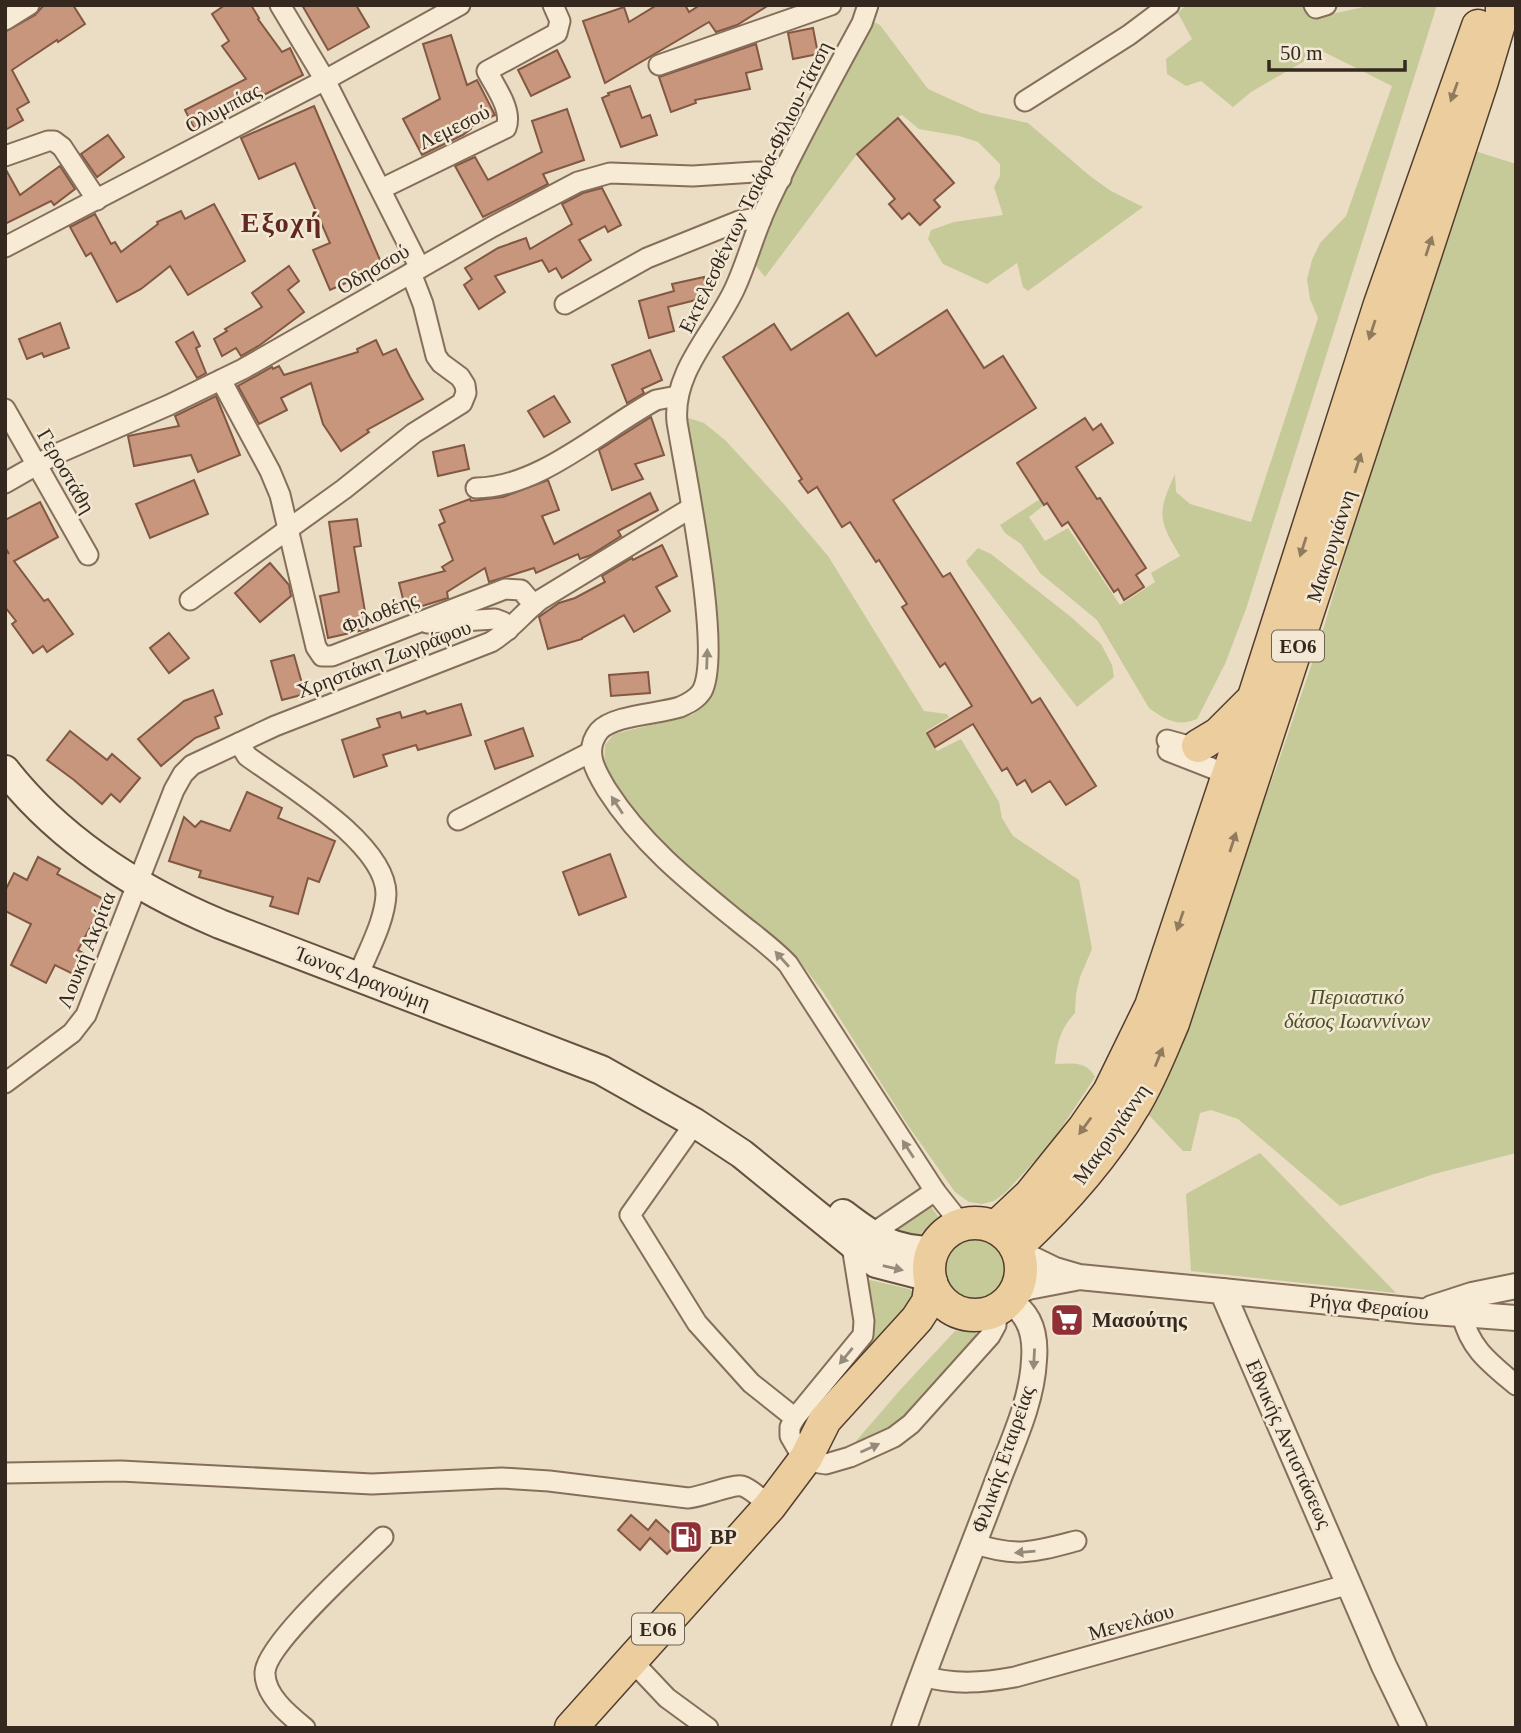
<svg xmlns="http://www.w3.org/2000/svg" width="1521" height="1733" font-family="'Times New Roman',serif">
<rect width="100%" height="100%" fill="#ebddc4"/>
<g fill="#c6c998">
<path d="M 1186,5 L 1304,5 L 1313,18 L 1373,5 L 1437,5 L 1246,609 L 1225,664 L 1197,719 C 1178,727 1165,720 1149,708 L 1097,620 L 1040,573 L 1021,544 L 1005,533 L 1000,525 L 1040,499 L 1044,505 L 1029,517 L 1045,541 L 1068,528 L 1120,605 L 1155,582 L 1151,573 L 1180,556 C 1158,520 1157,513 1175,474 L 1176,492 L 1190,504 L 1251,522 L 1318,318 L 1310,299 L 1307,279 L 1312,260 L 1320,243 L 1346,216 L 1392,86 L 1322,51 L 1251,92 L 1233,107 L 1201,81 L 1186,86 L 1167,74 L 1166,59 L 1192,39 L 1178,13 Z"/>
<path d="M 874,22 L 880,25 L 928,89 L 981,113 L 1028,123 L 1090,176 L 1111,191 L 1143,207 L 1028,291 L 1023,287 L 1017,263 L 987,284 L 943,264 L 928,239 L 931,230 L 954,222 L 1003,215 L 994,187 L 1000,176 L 1000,164 L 978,142 L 959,136 L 919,129 L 902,115 L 899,116 L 857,154 L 765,277 L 754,263 L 761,234 L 868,25 Z"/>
<path d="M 1475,151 L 1516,164 L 1516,1153 L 1434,1174 L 1340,1206 L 1238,1119 L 1211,1110 L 1200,1113 L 1191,1151 L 1183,1151 L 1147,1113 L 1277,766 L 1320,640 L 1379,441 Z"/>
<path d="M 688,418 L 704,423 L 725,440 L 783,503 L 828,556 L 924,711 L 947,714 L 949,717 L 925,732 L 937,751 L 961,739 L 999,802 L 1002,818 L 1013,836 L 1079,880 L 1092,949 L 1080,977 L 1076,994 L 1075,1013 C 1060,1029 1057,1043 1055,1064 C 1071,1064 1086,1060 1095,1077 L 1052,1142 L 1006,1192 L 994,1201 L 982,1204 L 969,1202 L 955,1192 L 909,1127 L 823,992 L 801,963 L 785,947 L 694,878 L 623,801 L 604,766 L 605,745 L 614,734 L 692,715 L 704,706 L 713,687 L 685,422 Z"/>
<path d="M 978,548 L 991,554 L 1071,617 L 1101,644 L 1112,665 L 1114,677 L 1077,707 L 968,565 L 966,561 Z"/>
<path d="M 1260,1153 L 1396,1293 L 1191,1271 L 1186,1194 Z"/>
<path d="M 930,1205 L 939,1218 L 917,1237 L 887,1230 Z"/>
<circle cx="976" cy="1269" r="33"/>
<path d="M 870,1280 L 909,1289 L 914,1292 L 915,1298 L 810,1416 L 809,1414 L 862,1348 L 867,1283 Z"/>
<path d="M 955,1331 L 975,1332 L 978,1336 L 897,1427 L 851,1447 L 901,1389 Z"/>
</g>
<g fill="#c7967c" stroke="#825843" stroke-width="2">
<path d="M 44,5 L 73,5 L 85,24 L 58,42 L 57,40 L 12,70 L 29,102 L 17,109 L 23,120 L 5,130 L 5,32 L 35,15 Z"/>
<path d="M 225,5 L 251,5 L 259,18 L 258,19 L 282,52 L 290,48 L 303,75 L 195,130 L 185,110 L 246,79 L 222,46 L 229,41 L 212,14 Z"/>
<path d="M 302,5 L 356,5 L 369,27 L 328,50 Z"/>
<path d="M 657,5 L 685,5 L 689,12 L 700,5 L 769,5 L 737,25 L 716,32 L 709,22 L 605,83 L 583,21 L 624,7 L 629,22 Z"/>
<path d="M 813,28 L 818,54 L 793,59 L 788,33 Z"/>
<path d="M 451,35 L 467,85 L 477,80 L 495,115 L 470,127 L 471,129 L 463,135 L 422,155 L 403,119 L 440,99 L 423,44 Z"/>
<path d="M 756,44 L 762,69 L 746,73 L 750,89 L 695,100 L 696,103 L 671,112 L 659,77 Z"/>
<path d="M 557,50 L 570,77 L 531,96 L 518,70 Z"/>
<path d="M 630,86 L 642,118 L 650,115 L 657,135 L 621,147 L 602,98 L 609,95 L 608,93 Z"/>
<path d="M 314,106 L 383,267 L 330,290 L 313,250 L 330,243 L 295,163 L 259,179 L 241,138 Z"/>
<path d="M 567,109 L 584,160 L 543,174 L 548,184 L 483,217 L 455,166 L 475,157 L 488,180 L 542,152 L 532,121 Z"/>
<path d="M 898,118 L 954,183 L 934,200 L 940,207 L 920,225 L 909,213 L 902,219 L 889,204 L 895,199 L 857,154 Z"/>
<path d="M 108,135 L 124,157 L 97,177 L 81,154 Z"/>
<path d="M 60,166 L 75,189 L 54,205 L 51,201 L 5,224 L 5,168 L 20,195 Z"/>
<path d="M 602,188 L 621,225 L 608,232 L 605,226 L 579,240 L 591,260 L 562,278 L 556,268 L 549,272 L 542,260 L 495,276 L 505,292 L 479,309 L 464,285 L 472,279 L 465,268 L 498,248 L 526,238 L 530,249 L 572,224 L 562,204 L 583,193 Z"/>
<path d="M 214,204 L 245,261 L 188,295 L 170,266 L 141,289 L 117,302 L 91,253 L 86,256 L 70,227 L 95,214 L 111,244 L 115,242 L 121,252 L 158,224 L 157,222 L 181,211 L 185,219 Z"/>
<path d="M 289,266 L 299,281 L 288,290 L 304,312 L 260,345 L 241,356 L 236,348 L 222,356 L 214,339 L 227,331 L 225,329 L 262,307 L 252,293 Z"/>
<path d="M 704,277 L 708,297 L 668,307 L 674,331 L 649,338 L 639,301 L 674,291 L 672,284 Z"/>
<path d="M 947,310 L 984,368 L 1003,356 L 1036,408 L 893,500 L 943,577 L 950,573 L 1032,703 L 1040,698 L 1096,786 L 1066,805 L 1050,781 L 1032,792 L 1025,780 L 1017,785 L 1007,768 L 1002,771 L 973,724 L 935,747 L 927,733 L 972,706 L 945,663 L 940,667 L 902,607 L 907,604 L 879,560 L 876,562 L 850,522 L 842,527 L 817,487 L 808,493 L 799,481 L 802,479 L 723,357 L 774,324 L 791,350 L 848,313 L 876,356 Z"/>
<path d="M 60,323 L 69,348 L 44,357 L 42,353 L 27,359 L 19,339 Z"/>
<path d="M 193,332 L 200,346 L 196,348 L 206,373 L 197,378 L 176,342 Z"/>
<path d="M 376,340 L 383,355 L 396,349 L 410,377 L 423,399 L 367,430 L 369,432 L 341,451 L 323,424 L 311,383 L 281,398 L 287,410 L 259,424 L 238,386 L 272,367 L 273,369 L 279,366 L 284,375 L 358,352 L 357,349 Z"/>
<path d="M 650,350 L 662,380 L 642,389 L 644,393 L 627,403 L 612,365 Z"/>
<path d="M 216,396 L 240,455 L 198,472 L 191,455 L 134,466 L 128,436 L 179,426 L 175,416 Z"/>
<path d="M 554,396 L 570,422 L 544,437 L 528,411 Z"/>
<path d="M 651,417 L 664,455 L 635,464 L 643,479 L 612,490 L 599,450 Z"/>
<path d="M 1085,418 L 1093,430 L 1101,424 L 1113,443 L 1076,467 L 1097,499 L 1100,498 L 1146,568 L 1136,575 L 1144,587 L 1124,600 L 1118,589 L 1114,592 L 1068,522 L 1062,526 L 1047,503 L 1044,505 L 1017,463 Z"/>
<path d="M 464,445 L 469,469 L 438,476 L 433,452 Z"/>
<path d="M 194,480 L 208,514 L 150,538 L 136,504 Z"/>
<path d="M 548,480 L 559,510 L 542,516 L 554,544 L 650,493 L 658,510 L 618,531 L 621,536 L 591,555 L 580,559 L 578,554 L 536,573 L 534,568 L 489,582 L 485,568 L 447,592 L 448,598 L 406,611 L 399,583 L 445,571 L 442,567 L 453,560 L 439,525 L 445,522 L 440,510 L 470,499 L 471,501 L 503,497 Z"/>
<path d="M 40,502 L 58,537 L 14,561 L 44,601 L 48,599 L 73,634 L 47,652 L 43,646 L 33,653 L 12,624 L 16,621 L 5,607 L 5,549 L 9,554 L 5,547 L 5,520 Z"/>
<path d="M 357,519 L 361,546 L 354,547 L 368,629 L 328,638 L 320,596 L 339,592 L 329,522 Z"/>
<path d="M 662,545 L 677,576 L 656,587 L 670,611 L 634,632 L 624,615 L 582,638 L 582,639 L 548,649 L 539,617 L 559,603 L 575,598 L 605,582 L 602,576 L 632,558 L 633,560 Z"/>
<path d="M 270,563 L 289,585 L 291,596 L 260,622 L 235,593 Z"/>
<path d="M 169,633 L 189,658 L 169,673 L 150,648 Z"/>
<path d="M 294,655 L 305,694 L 282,700 L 271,661 Z"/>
<path d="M 648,672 L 650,693 L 611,696 L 609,675 Z"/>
<path d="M 213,690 L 222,714 L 215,717 L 219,728 L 195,738 L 161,766 L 138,739 L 184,701 Z"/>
<path d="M 461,704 L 471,735 L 418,750 L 416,745 L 383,755 L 387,766 L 354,777 L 342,740 L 380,727 L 377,719 L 400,712 L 402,718 L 425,711 L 427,714 Z"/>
<path d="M 523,728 L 533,756 L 495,769 L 485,741 Z"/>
<path d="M 70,731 L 107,760 L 112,754 L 140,778 L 120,802 L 111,794 L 102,804 L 74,780 L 47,760 Z"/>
<path d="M 247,792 L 282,808 L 278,818 L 335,841 L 319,882 L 308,878 L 298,914 L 270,906 L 273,897 L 199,877 L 201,871 L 169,861 L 184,817 L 195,827 L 201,821 L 230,831 Z"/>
<path d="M 610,854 L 626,897 L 579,915 L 563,872 Z"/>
<path d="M 38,857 L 60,869 L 57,874 L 105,900 L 78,950 L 83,953 L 73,974 L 55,965 L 46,983 L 11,965 L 31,924 L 5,911 L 5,891 L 14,873 L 27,880 Z"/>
<path d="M 631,1515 L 648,1530 L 656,1520 L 679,1541 L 667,1554 L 650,1538 L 640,1550 L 618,1530 Z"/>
</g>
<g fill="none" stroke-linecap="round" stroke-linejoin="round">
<defs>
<g id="minor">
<path d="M 280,5 L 325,80 L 420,268"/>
<path d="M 868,5 L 862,23 C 829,84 795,145 766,208 C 754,234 747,262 735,288 C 715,332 672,371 677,422 C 685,472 723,652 702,691 C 697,699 689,703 680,707 C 659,714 613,715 599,731 C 583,751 596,772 607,790 C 641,843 687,880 735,919 C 753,934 772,947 788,964 L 935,1191 L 961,1224"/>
<path d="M 1314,5 L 1316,8 L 1326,5"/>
<path d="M 5,20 L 29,5"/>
<path d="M 659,65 L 831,5"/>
<path d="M 1025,101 L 1129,35 L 1169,5"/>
<path d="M 5,156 L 48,141 L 54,141 L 62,147 L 97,200"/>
<path d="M 381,189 L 506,128 C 513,110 495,87 487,71 L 557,33 L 560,21 L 553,5"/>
<path d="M 5,247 L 325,80 L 460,5"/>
<path d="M 565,304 L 647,258 L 739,221 L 752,219 L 761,220"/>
<path d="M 221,380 L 270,471 L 280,495 L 316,647 L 322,656 L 332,656 L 505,589 L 521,590 L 534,605"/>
<path d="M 5,409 L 88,555"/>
<path d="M 5,483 L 54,455 L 169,405 L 243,369 L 492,227 L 578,182 L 610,173 L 693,176 L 755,172 L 762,172 L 781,179"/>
<path d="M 476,488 C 539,488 602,429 656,400 L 677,396"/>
<path d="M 190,600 L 344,489 L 414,433 L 462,403 L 466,393 L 465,385 L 460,377 L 441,363 L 436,356 L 423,304 L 411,273"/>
<path d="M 427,623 L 495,619 L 503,622 L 508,630"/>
<path d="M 1167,740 L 1185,745 L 1209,747"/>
<path d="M 239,743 L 247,756 C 285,784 386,843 386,894 C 385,921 368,951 358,976"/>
<path d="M 1168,751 L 1237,778"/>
<path d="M 458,820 L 591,752"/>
<path d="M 5,1083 L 72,1033 L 86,1015 L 174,790 L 183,774 L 192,765 L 275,726 L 491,642 C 510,631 523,613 540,600 L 691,508"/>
<path d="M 695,1123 L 630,1215 L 697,1323 L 751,1383 L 795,1418"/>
<path d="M 870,1235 L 935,1191"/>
<path d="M 852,1246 L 864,1321 L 863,1335 L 795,1418 L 790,1427 L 790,1436 L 801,1455 L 813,1462 L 826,1464 L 850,1457 L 894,1437 L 911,1424 L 990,1336 L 996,1325 L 997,1310"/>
<path d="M 1462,1315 C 1470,1349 1490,1363 1516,1385"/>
<path d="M 5,1473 L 121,1471 L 372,1484 L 502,1478 L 549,1481 L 688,1498 C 702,1497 732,1484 742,1486 C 752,1489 762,1500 770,1506"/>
<path d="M 973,1543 C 1016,1558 1034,1552 1076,1541"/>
<path d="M 632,1661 L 667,1698 L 708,1728"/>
<path d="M 922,1676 C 954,1685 982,1683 1015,1677 L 1350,1584"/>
<path d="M 305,1728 C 289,1715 264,1695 265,1672 C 267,1643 359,1561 383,1537"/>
</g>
<g id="tertiary">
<path d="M 1018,1252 L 1055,1270 L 1079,1277 L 1222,1291 L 1384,1666 L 1414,1728"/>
<path d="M 1222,1291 L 1419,1311 L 1516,1318"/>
<path d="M 1014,1294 L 1028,1287 L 1075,1278"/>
<path d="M 1432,1308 L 1472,1295 L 1516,1286"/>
<path d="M 904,1728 C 932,1647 965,1568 995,1488 C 1010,1447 1032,1404 1034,1360 C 1036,1336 1031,1313 1008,1301"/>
</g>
<g id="secondary">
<path d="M 5,770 C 60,840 139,890 220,924 L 601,1070 L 695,1123 L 742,1154 L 876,1263 L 930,1277"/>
<path d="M 843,1214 C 874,1238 892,1250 932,1251"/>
</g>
<g id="primary">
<path d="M 1198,746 L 1218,734 L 1249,703"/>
<circle cx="975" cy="1269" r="46"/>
<path d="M 996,1227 L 1030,1195 L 1084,1128 L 1109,1092 L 1151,1006 L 1254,697 L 1380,304 L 1478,26"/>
<path d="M 1016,1247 C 1060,1206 1103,1159 1134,1106 C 1150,1080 1161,1051 1173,1023 L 1482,81 L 1502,14 L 1502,5"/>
<path d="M 571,1728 L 770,1506 L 806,1458 L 825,1420 L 917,1319 L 928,1302 L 931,1282"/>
</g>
</defs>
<use href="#minor" stroke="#856f5b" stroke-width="23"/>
<use href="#tertiary" stroke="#856f5b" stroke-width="28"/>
<use href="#secondary" stroke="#66503f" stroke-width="32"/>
<use href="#primary" stroke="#533d2f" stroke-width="35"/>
<use href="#minor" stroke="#f7ebd6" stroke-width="19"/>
<use href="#tertiary" stroke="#f7ebd6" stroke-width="24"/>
<use href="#secondary" stroke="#f7ebd6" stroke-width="28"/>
<use href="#primary" stroke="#ecce9e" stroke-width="32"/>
</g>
<defs><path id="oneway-solid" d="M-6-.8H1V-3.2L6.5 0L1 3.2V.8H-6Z" transform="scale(1.75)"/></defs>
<g fill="#907b5e">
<use href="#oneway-solid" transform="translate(1454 92) rotate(110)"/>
<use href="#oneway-solid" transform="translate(1429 246) rotate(-72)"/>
<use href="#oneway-solid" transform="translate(1372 330) rotate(108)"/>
<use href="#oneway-solid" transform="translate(1358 463) rotate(-72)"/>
<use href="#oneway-solid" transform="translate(1303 547) rotate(108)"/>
<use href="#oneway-solid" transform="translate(1233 842) rotate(-72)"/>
<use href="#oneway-solid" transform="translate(1180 921) rotate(109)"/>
<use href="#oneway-solid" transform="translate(1159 1057) rotate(-68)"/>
<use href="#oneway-solid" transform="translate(1085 1126) rotate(126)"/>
</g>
<g fill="#968a7a">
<use href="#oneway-solid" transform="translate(707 659) rotate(-88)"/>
<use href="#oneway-solid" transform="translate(617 805) rotate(-123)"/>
<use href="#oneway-solid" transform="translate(782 959) rotate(-132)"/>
<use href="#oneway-solid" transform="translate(908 1149) rotate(-123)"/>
<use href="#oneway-solid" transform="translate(893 1268) rotate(13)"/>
<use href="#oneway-solid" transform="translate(846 1356) rotate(129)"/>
<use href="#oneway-solid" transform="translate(1034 1359) rotate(93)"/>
<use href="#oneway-solid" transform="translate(870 1448) rotate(-24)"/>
<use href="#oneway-solid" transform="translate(1025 1552) rotate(175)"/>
</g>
<defs>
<symbol id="supermarket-square" viewBox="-11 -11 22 22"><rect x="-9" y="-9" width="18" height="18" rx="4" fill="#902f36" stroke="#f3e8d3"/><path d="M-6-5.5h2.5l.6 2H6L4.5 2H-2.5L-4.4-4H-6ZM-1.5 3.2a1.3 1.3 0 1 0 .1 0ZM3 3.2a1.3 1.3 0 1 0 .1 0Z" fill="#fff"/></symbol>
<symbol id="fuel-square" viewBox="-11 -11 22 22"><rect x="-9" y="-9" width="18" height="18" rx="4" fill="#902f36" stroke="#f3e8d3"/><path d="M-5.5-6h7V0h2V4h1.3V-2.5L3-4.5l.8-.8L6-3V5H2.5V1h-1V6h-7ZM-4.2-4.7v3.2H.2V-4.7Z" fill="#fff"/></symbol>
</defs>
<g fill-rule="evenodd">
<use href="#supermarket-square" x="1048" y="1301" width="38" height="38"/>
<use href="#fuel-square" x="667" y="1518" width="38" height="38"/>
</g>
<g text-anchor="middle" stroke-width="5" stroke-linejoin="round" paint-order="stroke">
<g fill="#f3e8d3" stroke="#6e6255" stroke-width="2">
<rect x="1272" y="630.5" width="52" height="31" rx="5"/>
<rect x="632" y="1613.5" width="52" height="31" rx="5"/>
</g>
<g font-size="19" font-weight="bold" fill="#35281f">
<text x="1298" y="653">ΕΟ6</text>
<text x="658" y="1636">ΕΟ6</text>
</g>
<g font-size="21" fill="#35281f" stroke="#f3e8d3">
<text transform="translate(223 108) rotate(-28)" y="7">Ολυμπίας</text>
<text transform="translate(454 127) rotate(-26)" y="7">Λεμεσού</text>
<text transform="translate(755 187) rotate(-64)" y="7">Εκτελεσθέντων Τσιάρα-Φίλιου-Τάτση</text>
<text transform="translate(373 269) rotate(-30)" y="7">Οδησσού</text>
<text transform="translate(66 471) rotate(60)" y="7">Γεροστάθη</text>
<text transform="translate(1331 546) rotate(-72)" y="7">Μακρυγιάννη</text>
<text transform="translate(380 613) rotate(-22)" y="7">Φιλοθέης</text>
<text transform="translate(384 659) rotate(-21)" y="7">Χρηστάκη Ζωγράφου</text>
<text transform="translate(86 950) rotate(-68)" y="7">Λουκή Ακρίτα</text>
<text transform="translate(363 978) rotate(21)" y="7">Ίωνος Δραγούμη</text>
<text transform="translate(1111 1134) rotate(-55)" y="7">Μακρυγιάννη</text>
<text transform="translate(1369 1306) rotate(6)" y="7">Ρήγα Φεραίου</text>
<text transform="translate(1289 1444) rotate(66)" y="7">Εθνικής Αντιστάσεως</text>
<text transform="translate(1003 1459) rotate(-71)" y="7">Φιλικής Εταιρείας</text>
<text transform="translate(1131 1622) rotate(-16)" y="7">Μενελάου</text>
</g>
<g font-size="21" font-style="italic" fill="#495126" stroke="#f3e8d3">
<text x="1357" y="1004">Περιαστικό<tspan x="1357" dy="24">δάσος Ιωαννίνων</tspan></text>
</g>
<g font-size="21" font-weight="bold" fill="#35281f" stroke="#f3e8d3" text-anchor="start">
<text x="1092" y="1327">Μασούτης</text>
<text x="710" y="1544">BP</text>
</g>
<g font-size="28" font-weight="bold" letter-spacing="2" fill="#5f2921" stroke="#f3e8d3">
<text x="282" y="232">Εξοχή</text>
</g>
</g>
<rect width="1521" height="1733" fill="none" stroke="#35281f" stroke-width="14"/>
<path d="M1269 60v10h136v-10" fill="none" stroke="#35281f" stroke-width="3.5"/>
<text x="1280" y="60" font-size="21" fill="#35281f" stroke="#f3e8d3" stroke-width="5" paint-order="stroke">50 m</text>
</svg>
